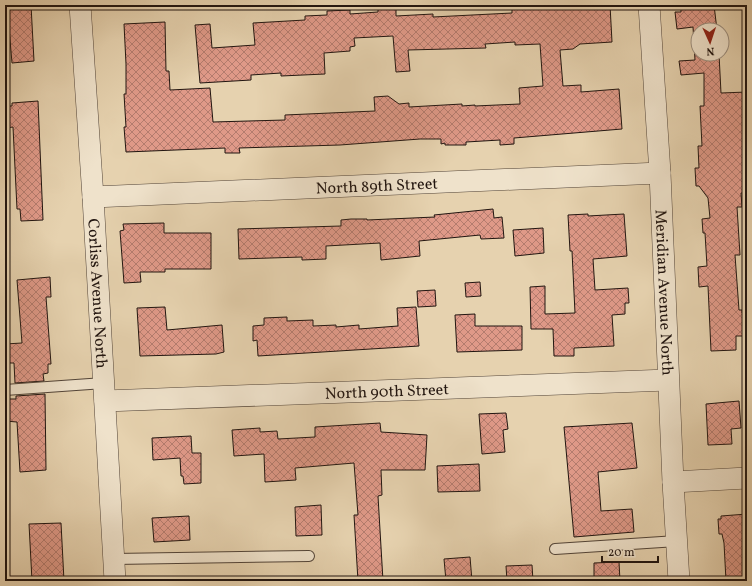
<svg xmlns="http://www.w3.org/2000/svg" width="752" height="586" font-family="Vollkorn,serif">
<defs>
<pattern id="building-cross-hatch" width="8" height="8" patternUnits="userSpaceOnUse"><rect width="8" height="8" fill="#df9988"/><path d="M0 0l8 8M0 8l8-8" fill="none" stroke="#b47c6e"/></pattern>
</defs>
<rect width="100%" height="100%" fill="#e6d2af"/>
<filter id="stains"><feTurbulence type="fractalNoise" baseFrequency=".005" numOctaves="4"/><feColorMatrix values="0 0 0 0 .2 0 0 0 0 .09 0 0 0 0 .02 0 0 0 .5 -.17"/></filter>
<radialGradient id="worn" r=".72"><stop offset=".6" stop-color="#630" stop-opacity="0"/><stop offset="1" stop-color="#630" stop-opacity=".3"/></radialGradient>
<g fill="url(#building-cross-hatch)" stroke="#211510">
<path d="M 7,5 L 31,5 L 34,61 L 12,63 Z"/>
<path d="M 396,5 L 396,16 L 433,14 L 433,17 L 512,13 L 512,8 L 610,5 L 612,42 L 580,44 L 573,49 L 560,50 L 563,86 L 581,85 L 581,92 L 619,89 L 622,129 L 514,138 L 514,144 L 500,145 L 500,140 L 466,142 L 466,145 L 445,145 L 445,143 L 441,144 L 441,139 L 420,139 L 340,145 L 239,148 L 240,153 L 225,153 L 225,148 L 126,152 L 124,127 L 126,127 L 124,94 L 126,94 L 126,64 L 124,24 L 165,22 L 166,71 L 169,71 L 170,90 L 210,88 L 213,122 L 285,120 L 285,115 L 375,111 L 374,97 L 388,96 L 399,104 L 409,103 L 409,107 L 462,104 L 462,106 L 475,105 L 475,106 L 520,104 L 519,88 L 543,86 L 540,44 L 515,45 L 515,42 L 485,44 L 486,48 L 408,50 L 410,71 L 396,72 L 393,36 L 354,38 L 355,46 L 350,47 L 350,51 L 324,53 L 325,74 L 281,76 L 281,73 L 251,75 L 251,80 L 200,83 L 195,25 L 210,24 L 212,48 L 255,45 L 253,23 L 305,20 L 305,16 L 327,15 L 327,11 L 350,10 L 350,14 L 378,12 L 378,6 Z"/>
<path d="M 681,5 L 714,5 L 717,30 L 698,30 L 698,54 L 719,54 L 721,93 L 747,92 L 747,193 L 741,193 L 742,207 L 737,207 L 740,255 L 735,255 L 739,310 L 742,310 L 742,313 L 747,312 L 747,336 L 736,336 L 736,350 L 711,351 L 708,286 L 699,287 L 698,267 L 707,266 L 705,233 L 703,233 L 702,219 L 710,218 L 708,198 L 699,186 L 696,186 L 695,168 L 699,168 L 698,146 L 702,146 L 700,106 L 704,106 L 704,73 L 681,75 L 679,61 L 695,60 L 693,27 L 677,29 L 675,12 L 681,12 Z"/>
<path d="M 725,34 L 726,52 L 722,52 L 722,35 Z"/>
<path d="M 38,101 L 43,220 L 21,221 L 20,209 L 17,209 L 13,127 L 5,128 L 5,106 L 12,106 L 12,103 Z"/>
<path d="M 493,209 L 494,218 L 502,217 L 504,238 L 481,239 L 480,235 L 419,241 L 420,256 L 381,260 L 380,243 L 326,246 L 326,259 L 302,260 L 302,257 L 239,259 L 238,229 L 341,226 L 341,220 L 351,219 L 367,219 L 367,220 L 435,217 L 434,215 Z"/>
<path d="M 588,214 L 588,216 L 624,214 L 627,256 L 593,259 L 595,290 L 628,288 L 629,303 L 625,303 L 625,314 L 612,315 L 614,346 L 574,348 L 574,356 L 554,356 L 553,329 L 531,329 L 530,287 L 545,286 L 545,314 L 575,313 L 572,251 L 570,251 L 568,215 Z"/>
<path d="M 164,223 L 164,233 L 211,233 L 211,269 L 165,269 L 165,272 L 140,272 L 141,282 L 124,283 L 120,231 L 124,230 L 123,224 Z"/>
<path d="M 543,228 L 544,253 L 515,256 L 513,230 Z"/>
<path d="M 50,277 L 51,297 L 46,297 L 51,364 L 48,364 L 48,373 L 43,374 L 44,381 L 15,383 L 14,363 L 5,363 L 5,344 L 22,343 L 17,280 Z"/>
<path d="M 480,282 L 481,296 L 466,297 L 465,283 Z"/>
<path d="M 435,290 L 436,306 L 418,307 L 417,291 Z"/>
<path d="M 165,307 L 167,330 L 222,325 L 224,352 L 216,354 L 140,356 L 137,308 Z"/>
<path d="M 416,307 L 419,346 L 258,356 L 257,340 L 253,341 L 253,326 L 264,325 L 264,318 L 287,317 L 287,321 L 313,320 L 313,326 L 336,325 L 336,327 L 359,325 L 359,329 L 398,326 L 397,308 Z"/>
<path d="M 475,314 L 475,326 L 522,326 L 522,350 L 457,352 L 455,315 Z"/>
<path d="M 45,394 L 46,470 L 20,472 L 17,422 L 5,421 L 5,403 L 7,403 L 7,399 L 16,399 L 16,396 Z"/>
<path d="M 739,401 L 741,428 L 731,429 L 732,444 L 708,445 L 706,404 Z"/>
<path d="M 506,413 L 508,429 L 503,430 L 505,452 L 482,454 L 479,414 Z"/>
<path d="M 380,423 L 381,432 L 427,435 L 425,470 L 381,470 L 382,495 L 378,496 L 383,581 L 358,581 L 354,515 L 358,515 L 354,463 L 295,468 L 296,480 L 265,482 L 264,454 L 234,456 L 232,430 L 260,428 L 260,432 L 277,431 L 278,439 L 315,437 L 315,427 Z"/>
<path d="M 632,423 L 637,468 L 598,472 L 601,511 L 632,509 L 634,532 L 574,537 L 564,427 Z"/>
<path d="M 191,436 L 192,453 L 201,453 L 201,483 L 184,484 L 183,476 L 181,476 L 180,458 L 153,460 L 152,438 Z"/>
<path d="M 479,464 L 480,491 L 438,492 L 437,466 Z"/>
<path d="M 321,505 L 322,535 L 296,536 L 295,507 Z"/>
<path d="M 747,514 L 747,581 L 726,581 L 724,543 L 722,534 L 719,534 L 718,519 L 721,519 L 721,516 Z"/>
<path d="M 189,516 L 190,540 L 154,542 L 152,518 Z"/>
<path d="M 61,523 L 64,581 L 32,581 L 29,524 Z"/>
<path d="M 470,557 L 472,581 L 446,581 L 444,559 Z"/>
<path d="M 619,562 L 620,581 L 594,581 L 594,563 Z"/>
<path d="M 532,565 L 533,581 L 507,581 L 506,566 Z"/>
</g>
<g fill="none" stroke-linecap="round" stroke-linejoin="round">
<defs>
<g id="lane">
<path d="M 5,390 L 104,383"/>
<path d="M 555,549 L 677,541"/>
<path d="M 114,559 L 309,556"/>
</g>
<g id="street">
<path id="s1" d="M 80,5 L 93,197 L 115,581"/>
<path id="s2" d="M 649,5 L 660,173 L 673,482 L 679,581"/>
<path id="s3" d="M 93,197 L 660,173"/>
<path id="s4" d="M 105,401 L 668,380"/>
<path d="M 673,482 L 747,478"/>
</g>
</defs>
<use href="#lane" stroke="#524438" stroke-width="12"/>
<use href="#street" stroke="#524438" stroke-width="22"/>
<use href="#lane" stroke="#efe2cb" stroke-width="10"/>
<use href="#street" stroke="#efe2cb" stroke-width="21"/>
</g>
<g text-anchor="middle" stroke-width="3" stroke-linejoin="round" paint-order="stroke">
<g font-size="16" fill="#211510" stroke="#efe2cb">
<text dy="6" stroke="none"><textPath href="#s3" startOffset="284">North 89th Street</textPath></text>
<text dy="6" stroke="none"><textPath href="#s1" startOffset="289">Corliss Avenue North</textPath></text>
<text dy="6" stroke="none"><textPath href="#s2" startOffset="288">Meridian Avenue North</textPath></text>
<text dy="6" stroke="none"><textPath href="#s4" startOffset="282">North 90th Street</textPath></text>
</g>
</g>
<rect width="752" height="586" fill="none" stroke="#e6d2af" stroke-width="20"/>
<rect x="6" y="6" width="740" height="574" fill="none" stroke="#211510" stroke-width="2"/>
<rect x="10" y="10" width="732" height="566" fill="none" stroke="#211510"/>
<g transform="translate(710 42) rotate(177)"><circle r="19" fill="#efe2cb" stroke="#9d9080"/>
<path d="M0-3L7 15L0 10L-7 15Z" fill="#8f2418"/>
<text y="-6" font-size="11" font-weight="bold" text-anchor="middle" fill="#211510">N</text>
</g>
<path d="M602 556v6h56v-6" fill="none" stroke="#211510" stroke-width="2"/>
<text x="608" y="556" font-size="12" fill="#211510" stroke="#efe2cb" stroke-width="3" paint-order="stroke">20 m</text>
<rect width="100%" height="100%" filter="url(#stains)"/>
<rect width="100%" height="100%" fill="url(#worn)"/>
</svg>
